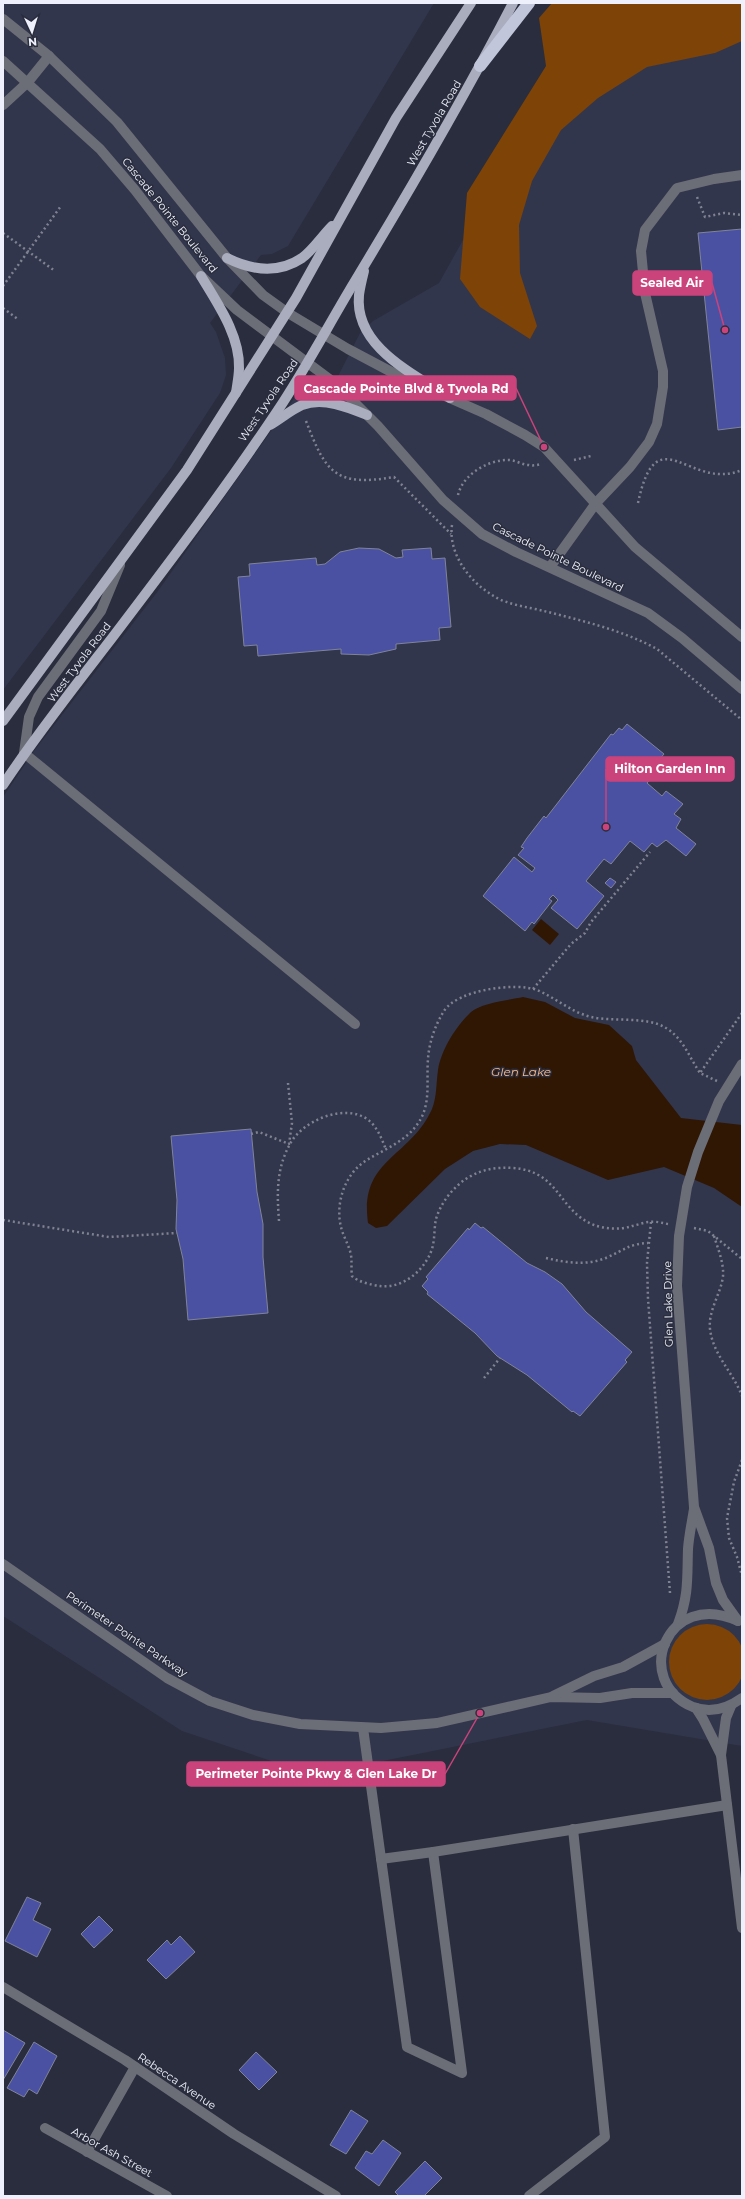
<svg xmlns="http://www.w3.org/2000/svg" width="745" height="2199" font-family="Montserrat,sans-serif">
<rect width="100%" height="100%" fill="#2a2d3d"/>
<g fill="#32364c">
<path d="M 3,3 L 434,3 L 288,246 L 272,254 L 261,255 L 210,323 L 216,332 L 225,358 L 226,375 L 220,393 L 171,468 L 3,690 Z"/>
<path d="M 595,3 L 742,3 L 742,1746 L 587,1720 L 313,1775 L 182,1731 L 3,1616 L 3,797 L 34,751 L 158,591 L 312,373 L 333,386 L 360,333 L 373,321 L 439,283 Z"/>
</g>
<g fill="#7e4307">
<path d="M 552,3 L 742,3 L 742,41 L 715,53 L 647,67 L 598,98 L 561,130 L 532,181 L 519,225 L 520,273 L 537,326 L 530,339 L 480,307 L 460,279 L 467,193 L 546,66 L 539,18 Z"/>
<circle cx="707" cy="1662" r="38"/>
</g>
<g fill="#301703">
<path d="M 541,919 L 559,934 L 550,945 L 532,930 Z"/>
<path d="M 523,997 L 545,1002 L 575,1018 L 609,1025 L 632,1046 L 636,1060 L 681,1118 L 742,1125 L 742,1207 L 714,1188 L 664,1167 L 608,1180 L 526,1145 L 500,1144 L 473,1151 L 445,1169 L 387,1226 L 376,1228 L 368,1223 C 359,1159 410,1158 432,1109 C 437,1096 436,1084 438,1070 C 441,1050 456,1026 471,1012 C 481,1003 509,1000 523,997 Z"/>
</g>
<g fill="#4a51a3" stroke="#808497">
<path d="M 742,229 L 742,427 L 718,430 L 698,233 Z"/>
<path d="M 359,548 L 379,549 L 396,558 L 403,557 L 402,550 L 431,548 L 432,559 L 445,558 L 451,627 L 439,628 L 440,640 L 396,644 L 396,649 L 369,655 L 341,654 L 341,649 L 258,656 L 257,645 L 244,646 L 238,577 L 250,576 L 249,564 L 316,558 L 317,565 L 325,564 L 340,552 Z"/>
<path d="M 627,724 L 664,754 L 658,761 L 660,763 L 655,769 L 657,771 L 647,783 L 662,796 L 666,791 L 683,804 L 674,814 L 681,819 L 676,828 L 696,844 L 686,856 L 666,840 L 657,847 L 652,843 L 644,852 L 630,841 L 611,864 L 604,859 L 586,881 L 604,896 L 577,929 L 551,908 L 558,900 L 553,895 L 549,899 L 552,901 L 534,924 L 532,922 L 525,931 L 483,896 L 514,857 L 532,872 L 535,868 L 518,855 L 524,848 L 521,847 L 527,838 L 544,816 L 546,818 L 611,734 L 613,735 L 619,728 L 622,730 Z"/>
<path d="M 610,878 L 616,882 L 611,888 L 605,883 Z"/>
<path d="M 251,1129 L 257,1192 L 263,1224 L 263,1257 L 268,1313 L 188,1320 L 183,1259 L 176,1229 L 177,1200 L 171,1136 Z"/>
<path d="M 475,1223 L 481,1228 L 483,1227 L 527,1263 L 545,1272 L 562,1284 L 586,1312 L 632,1352 L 625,1360 L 627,1362 L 580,1416 L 573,1411 L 572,1412 L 527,1375 L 497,1356 L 475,1333 L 427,1294 L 428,1292 L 422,1286 L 428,1279 L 426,1277 L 468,1228 L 469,1230 Z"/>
<path d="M 27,1897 L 41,1903 L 33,1920 L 51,1929 L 37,1957 L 5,1941 Z"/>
<path d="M 99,1916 L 113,1930 L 94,1948 L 81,1934 Z"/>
<path d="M 180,1936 L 195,1952 L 166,1979 L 147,1960 L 167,1940 L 171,1945 Z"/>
<path d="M 3,2030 L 25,2043 L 3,2080 Z"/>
<path d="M 34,2042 L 57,2056 L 37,2094 L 29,2089 L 24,2097 L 7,2088 Z"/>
<path d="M 256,2052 L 277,2072 L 259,2090 L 239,2070 Z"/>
<path d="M 351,2110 L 368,2121 L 346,2154 L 330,2145 Z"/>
<path d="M 383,2140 L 401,2153 L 379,2186 L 355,2168 L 366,2151 L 372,2154 Z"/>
<path d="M 425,2161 L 442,2178 L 424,2196 L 399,2196 L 395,2192 Z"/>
</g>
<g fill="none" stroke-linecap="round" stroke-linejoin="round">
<g stroke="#7f8290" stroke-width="2.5" stroke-dasharray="2 3" stroke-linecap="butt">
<path d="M 697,197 L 705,217 L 724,213 L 742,215"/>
<path d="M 3,233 L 55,271"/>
<path d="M 3,286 L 61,206"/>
<path d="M 3,308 L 19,320"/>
<path d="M 306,421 C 326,473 335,487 394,477 L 451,534"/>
<path d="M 574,460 L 591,456"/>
<path d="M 458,495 C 463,474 488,460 508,460 C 516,460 522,465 529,465 C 533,466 537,465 541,464"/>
<path d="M 638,503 C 657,414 689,492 742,470"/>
<path d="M 452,525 C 448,553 469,581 492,595 C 507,605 528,607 544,611 C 583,621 622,630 657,649 L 742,720"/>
<path d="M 533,989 L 571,944 L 585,933 L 591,922 L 650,852"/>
<path d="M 717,1081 L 700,1073 L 742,1013"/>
<path d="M 251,1134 L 259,1132 L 289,1144 L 292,1123 L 288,1083"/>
<path d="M 3,1220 L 109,1237 L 177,1233"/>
<path d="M 279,1221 C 277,1194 276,1169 290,1144 C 302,1121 344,1103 367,1119 C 377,1126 382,1139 386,1150"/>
<path d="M 651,1222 L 647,1263 L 648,1299 L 670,1593"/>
<path d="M 668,1224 C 662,1223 656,1221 650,1222 C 644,1222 638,1225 632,1226 C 620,1230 605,1229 594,1225 C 558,1211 560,1171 513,1168 C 497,1167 483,1169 469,1177 C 454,1186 441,1202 436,1219 C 434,1228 435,1239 432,1249 C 425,1270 403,1289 380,1286 C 372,1285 358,1282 352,1276 C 351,1269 352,1262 351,1255 C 349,1245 343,1236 341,1227 C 335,1203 345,1173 367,1160 C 383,1150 404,1142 416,1126 C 432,1106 426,1083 428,1059 C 429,1043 435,1025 444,1011 C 457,990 515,982 537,990 C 556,998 571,1012 591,1017 C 614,1022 647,1016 666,1028 C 683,1038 689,1057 700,1073"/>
<path d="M 694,1228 L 708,1231 L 742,1259"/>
<path d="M 714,1236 C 718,1249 724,1263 723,1276 C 721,1294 708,1310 710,1329 C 713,1355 733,1372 742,1396"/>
<path d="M 546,1258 C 567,1263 588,1266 608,1257 C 624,1250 629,1244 648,1243"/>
<path d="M 484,1378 L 500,1358"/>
<path d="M 742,1460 L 734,1482 L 727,1518 L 729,1538 L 737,1557 L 742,1576"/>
</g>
<g stroke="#6c6e77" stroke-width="10">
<path d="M 3,19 L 49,56 L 117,122 L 227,258 L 263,295 L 288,313 L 348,349 L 399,376 L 486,414 L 525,435 L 544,447 L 635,547 L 742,637"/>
<path d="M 3,61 L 100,149 L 135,190 L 201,276 L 237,310 L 336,384 L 378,426 L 443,500 L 482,534 L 516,552 L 648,613 L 682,638 L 742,689"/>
<path d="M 3,105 L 28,82 L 49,56"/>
<path d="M 120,565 L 101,611 L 38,697 L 29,717 L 24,753 L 355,1024"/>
<path d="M 550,567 L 596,503 L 630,467 L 649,442 L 657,424 L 663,387 L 663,371 L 645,293 L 641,251 L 645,230 L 677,188 L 714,179 L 742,175"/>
<path d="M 3,1564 L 167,1678 L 210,1701 L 253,1715 L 300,1724 L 381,1728 L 437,1723 L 551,1697 L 600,1698 L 632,1693 L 673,1693"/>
<path d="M 738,1621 L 723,1600 L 716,1583 L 709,1548 L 694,1507 L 677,1286 L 679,1236 L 687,1187 L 698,1152 L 719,1101 L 742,1064"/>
<path d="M 738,1621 C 667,1588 631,1681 693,1707 C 711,1714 728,1708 742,1698"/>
<path d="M 678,1624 C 689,1595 687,1578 688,1549 C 689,1535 692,1522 694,1509"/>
<path d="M 553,1696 L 594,1676 L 623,1667 L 665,1644"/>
<path d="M 731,1706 L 726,1718 L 721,1755 L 742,1928"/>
<path d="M 696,1708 L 703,1719 L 721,1755"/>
<path d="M 363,1728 L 407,2047 L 462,2073 L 433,1852 L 727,1805"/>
<path d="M 381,1859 L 433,1852"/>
<path d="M 3,1987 L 125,2060 L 234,2134 L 336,2196"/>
<path d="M 45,2128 L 167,2196"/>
<path d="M 87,2152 L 135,2067"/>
<path d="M 529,2196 L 605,2137 L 573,1829"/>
</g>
<g stroke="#aaadbe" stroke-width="10">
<path d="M 227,258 C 251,270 278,274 302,258 C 313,250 322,236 332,226"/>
<path d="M 364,271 C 362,279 360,287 359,295 C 354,347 414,374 450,398"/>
<path d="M 201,276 C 217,303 240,335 239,368 C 239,376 237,385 236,393"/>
<path d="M 270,425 C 280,419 291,410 302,405 C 323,397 348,407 367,415"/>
<path d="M 3,721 L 187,470 L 296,298 L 396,118 L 471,3"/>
<path d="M 3,785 C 37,734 75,686 112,638 C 169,563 226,488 278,410 C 306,368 329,324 355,281 C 410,190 464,98 513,3"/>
</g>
<path stroke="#c2c6db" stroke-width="12" d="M 480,66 L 529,3"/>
</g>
<g text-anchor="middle" stroke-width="3" stroke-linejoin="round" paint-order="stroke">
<g font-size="11" fill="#eef1fb" stroke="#2a2d3d">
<text transform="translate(434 123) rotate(-60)" y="4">West Tyvola Road</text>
<text transform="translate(170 215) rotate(51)" y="4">Cascade Pointe Boulevard</text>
<text transform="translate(268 400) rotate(-56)" y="4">West Tyvola Road</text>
<text transform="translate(558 557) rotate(26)" y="4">Cascade Pointe Boulevard</text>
<text transform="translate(79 662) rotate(-53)" y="4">West Tyvola Road</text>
<text transform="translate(668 1304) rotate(-91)" y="4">Glen Lake Drive</text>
<text transform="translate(127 1634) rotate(34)" y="4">Perimeter Pointe Parkway</text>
<text transform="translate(177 2081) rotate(34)" y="4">Rebecca Avenue</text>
<text transform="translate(112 2152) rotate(29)" y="4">Arbor Ash Street</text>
</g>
<g font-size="12" font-style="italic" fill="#fabb8b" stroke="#2a2d3d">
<text x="521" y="1076">Glen Lake</text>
</g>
</g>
<path fill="none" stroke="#cb437b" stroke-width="1.5" d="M725 330L712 283M544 447L516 388M606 827L606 769M480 1713L445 1774"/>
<g fill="#cb437b" stroke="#2a2d3d" stroke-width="1.5">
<circle cx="725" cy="330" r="4"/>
<circle cx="544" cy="447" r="4"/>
<circle cx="606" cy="827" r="4"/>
<circle cx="480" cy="1713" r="4"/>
</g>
<g fill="#cb437b" stroke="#cb437b" stroke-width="1.5">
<rect x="633" y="271" width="79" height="24" rx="4"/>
<rect x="295" y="376" width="221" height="24" rx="4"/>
<rect x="606" y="757" width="128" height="24" rx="4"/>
<rect x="187" y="1762" width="258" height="24" rx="4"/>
</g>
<g font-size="12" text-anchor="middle" font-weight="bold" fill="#fff">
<text x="672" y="287">Sealed Air</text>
<text x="406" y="393">Cascade Pointe Blvd &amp; Tyvola Rd</text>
<text x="670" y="773">Hilton Garden Inn</text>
<text x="316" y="1778">Perimeter Pointe Pkwy &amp; Glen Lake Dr</text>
</g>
<rect width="745" height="2199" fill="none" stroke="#eef1fb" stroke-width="8"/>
<g transform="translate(32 32) rotate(176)" stroke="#2a2d3d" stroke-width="3" paint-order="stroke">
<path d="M0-3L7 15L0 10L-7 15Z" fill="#eef1fb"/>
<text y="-6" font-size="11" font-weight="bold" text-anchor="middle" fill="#eef1fb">N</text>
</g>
</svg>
